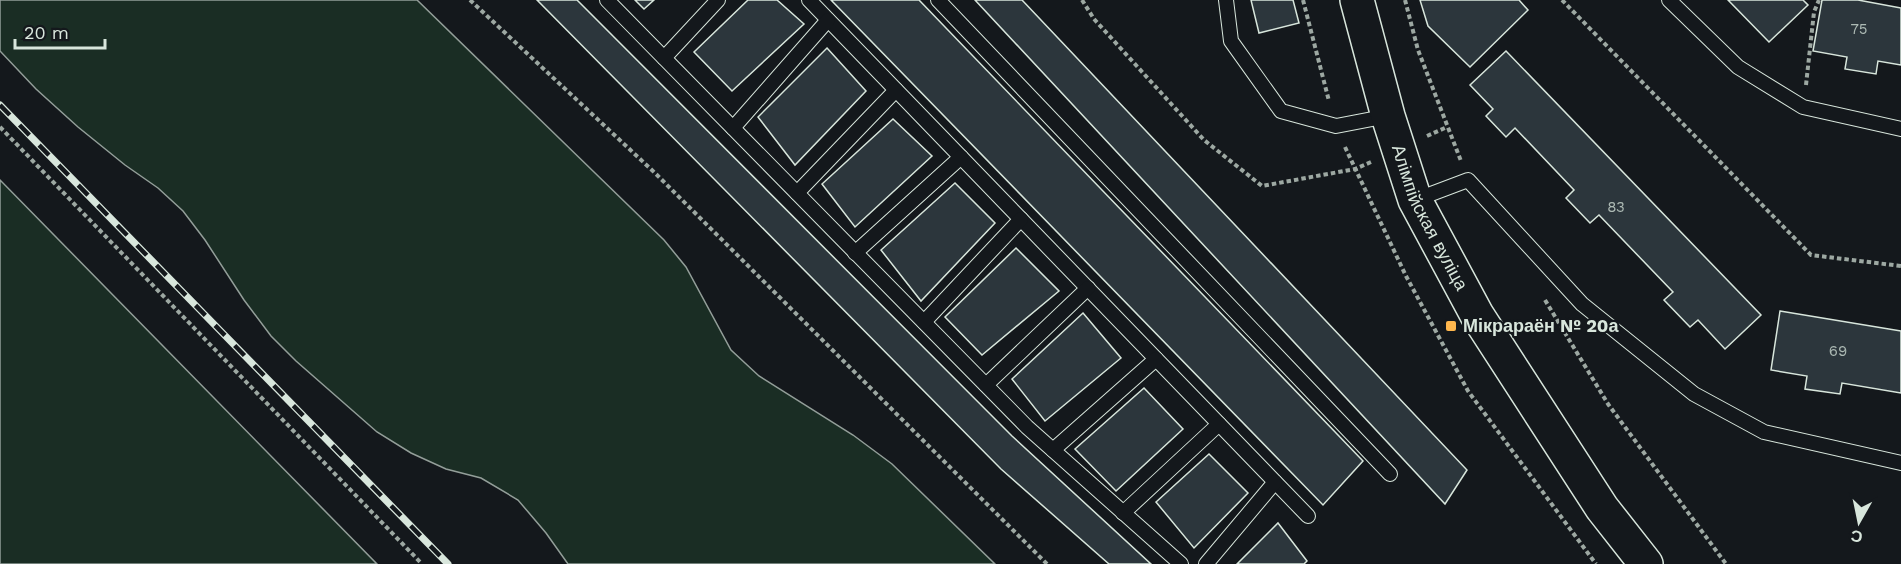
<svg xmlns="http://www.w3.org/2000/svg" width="1901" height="564" font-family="'Work Sans',sans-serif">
<rect width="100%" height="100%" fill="#14181c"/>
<g fill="#1a2d24" stroke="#939e99" stroke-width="1.5">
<path d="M 0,0 L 417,0 L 664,240 L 686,267 L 731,350 L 759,376 L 853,435 L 892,464 L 995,564 L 568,564 L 546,533 L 518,500 L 481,478 L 446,469 L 411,453 L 377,432 L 296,361 L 271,336 L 244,300 L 205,240 L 183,211 L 158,188 L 125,165 L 78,127 L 36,89 L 0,51 Z"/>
<path d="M 0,180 L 377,564 L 0,564 Z"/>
</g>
<g fill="#2c363c" stroke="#d8e6dc" stroke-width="1.5">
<path d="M 537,0 L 577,0 L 1012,436 L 1151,564 L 1109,564 L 1001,469 Z"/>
<path d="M 635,0 L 654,0 L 644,9 Z"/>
<path d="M 748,0 L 777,0 L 804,24 L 732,91 L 694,52 Z"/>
<path d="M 831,0 L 919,0 L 1363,461 L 1323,505 Z"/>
<path d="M 975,0 L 1022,0 L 1467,470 L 1445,504 Z"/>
<path d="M 1251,0 L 1293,0 L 1299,23 L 1259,33 Z"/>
<path d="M 1420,0 L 1519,0 L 1528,10 L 1470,67 L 1428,26 Z"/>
<path d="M 1728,0 L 1803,0 L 1808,5 L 1769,42 Z"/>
<path d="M 1822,0 L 1858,0 L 1901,8 L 1901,65 L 1878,61 L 1876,74 L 1845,69 L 1847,57 L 1813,51 Z"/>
<path d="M 827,48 L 866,91 L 795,165 L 758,117 Z"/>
<path d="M 1506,51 L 1761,315 L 1725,349 L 1698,320 L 1690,327 L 1664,300 L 1673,292 L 1599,215 L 1590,223 L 1566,198 L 1574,190 L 1515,128 L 1506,137 L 1486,116 L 1493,109 L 1470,85 Z"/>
<path d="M 893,119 L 932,156 L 855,227 L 822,184 Z"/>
<path d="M 955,183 L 995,223 L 921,301 L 881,250 Z"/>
<path d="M 1016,248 L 1059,291 L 982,355 L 945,317 Z"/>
<path d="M 1780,311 L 1901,331 L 1901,393 L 1842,383 L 1840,394 L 1805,389 L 1807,376 L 1771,370 Z"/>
<path d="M 1083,313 L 1121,358 L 1045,421 L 1012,379 Z"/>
<path d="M 1144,388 L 1183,429 L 1116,491 L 1075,449 Z"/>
<path d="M 1209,454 L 1248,493 L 1194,548 L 1156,502 Z"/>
<path d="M 1278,523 L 1307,561 L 1304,564 L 1237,564 Z"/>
</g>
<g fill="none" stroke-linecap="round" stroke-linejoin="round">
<defs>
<g id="service">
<path d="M 607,0 L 1027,427 L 1181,564"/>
<path d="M 809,0 L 1308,516"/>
<path d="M 938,0 L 1390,474"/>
<path d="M 1226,0 L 1231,41 L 1281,111 L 1336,126 L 1388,116"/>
<path d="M 1669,0 L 1738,67 L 1803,107 L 1901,129"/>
<path d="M 664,58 L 718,0"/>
<path d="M 733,128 L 828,20"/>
<path d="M 797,193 L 896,90"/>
<path d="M 1415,200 L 1468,180 L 1582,304 L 1694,394 L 1764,432 L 1901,463"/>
<path d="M 855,253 L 961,157"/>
<path d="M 924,322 L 1021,219"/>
<path d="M 986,385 L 1088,288"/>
<path d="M 1053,450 L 1156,359"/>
<path d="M 1123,513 L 1219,424"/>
<path d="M 1206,564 L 1275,482"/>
</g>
<g id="tertiary">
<path id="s1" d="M 1357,0 L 1388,116 L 1415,200 L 1477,315 L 1602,508 L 1646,564"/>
</g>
</defs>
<use href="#service" stroke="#d8e6dc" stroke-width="16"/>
<use href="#tertiary" stroke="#d8e6dc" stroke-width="36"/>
<g stroke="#9da8a2" stroke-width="4" stroke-dasharray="4.5 3" stroke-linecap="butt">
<path d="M 470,0 L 655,173 L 1047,564"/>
<path d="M 1082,0 L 1094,19 L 1204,140 L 1262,186 L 1355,169 L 1371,162"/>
<path d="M 1303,0 L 1329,101"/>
<path d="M 1405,0 L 1418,50 L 1461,161"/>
<path d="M 1562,0 L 1811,255 L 1901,266"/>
<path d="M 1806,85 L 1814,12 L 1819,0"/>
<path d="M 0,127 L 422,564"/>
<path d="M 1427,136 L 1447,127"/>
<path d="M 1345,147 L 1406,276 L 1468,391 L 1596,564"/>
<path d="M 1545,300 L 1608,404 L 1726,564"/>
</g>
<use href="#service" stroke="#14181c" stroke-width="14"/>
<use href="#tertiary" stroke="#14181c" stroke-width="33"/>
<defs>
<path id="rail" d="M 0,105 L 448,564"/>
</defs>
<use href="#rail" stroke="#d8e6dc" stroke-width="7"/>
<use href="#rail" stroke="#14181c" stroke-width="4.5" stroke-dasharray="14" stroke-linecap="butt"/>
</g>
<rect fill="#ffb74d" stroke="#14181c" stroke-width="2" x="1445" y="320" width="12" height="12" rx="3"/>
<g text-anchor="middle" stroke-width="4.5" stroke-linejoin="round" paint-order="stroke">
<g font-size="15" fill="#adbab4">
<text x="1859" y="34">75</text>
<text x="1616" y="212">83</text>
<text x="1838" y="356">69</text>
</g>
<g font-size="18" fill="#d8e6dc" stroke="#14181c">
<text dy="6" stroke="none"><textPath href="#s1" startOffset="230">Алімпійская вуліца</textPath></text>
</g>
<g font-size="18" font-weight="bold" fill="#d8e6dc" stroke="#14181c" text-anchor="start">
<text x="1463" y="332">Мікрараён № 20а</text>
</g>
</g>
<g transform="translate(1859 522) rotate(189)" stroke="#14181c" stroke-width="4.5" paint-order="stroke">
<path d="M0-4.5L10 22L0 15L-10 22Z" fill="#d8e6dc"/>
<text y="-9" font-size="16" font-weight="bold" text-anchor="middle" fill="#d8e6dc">С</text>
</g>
<path d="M15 39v9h90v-9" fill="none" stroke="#d8e6dc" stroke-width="3"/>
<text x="24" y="39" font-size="18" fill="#d8e6dc" stroke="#14181c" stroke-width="4.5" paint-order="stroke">20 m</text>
</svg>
